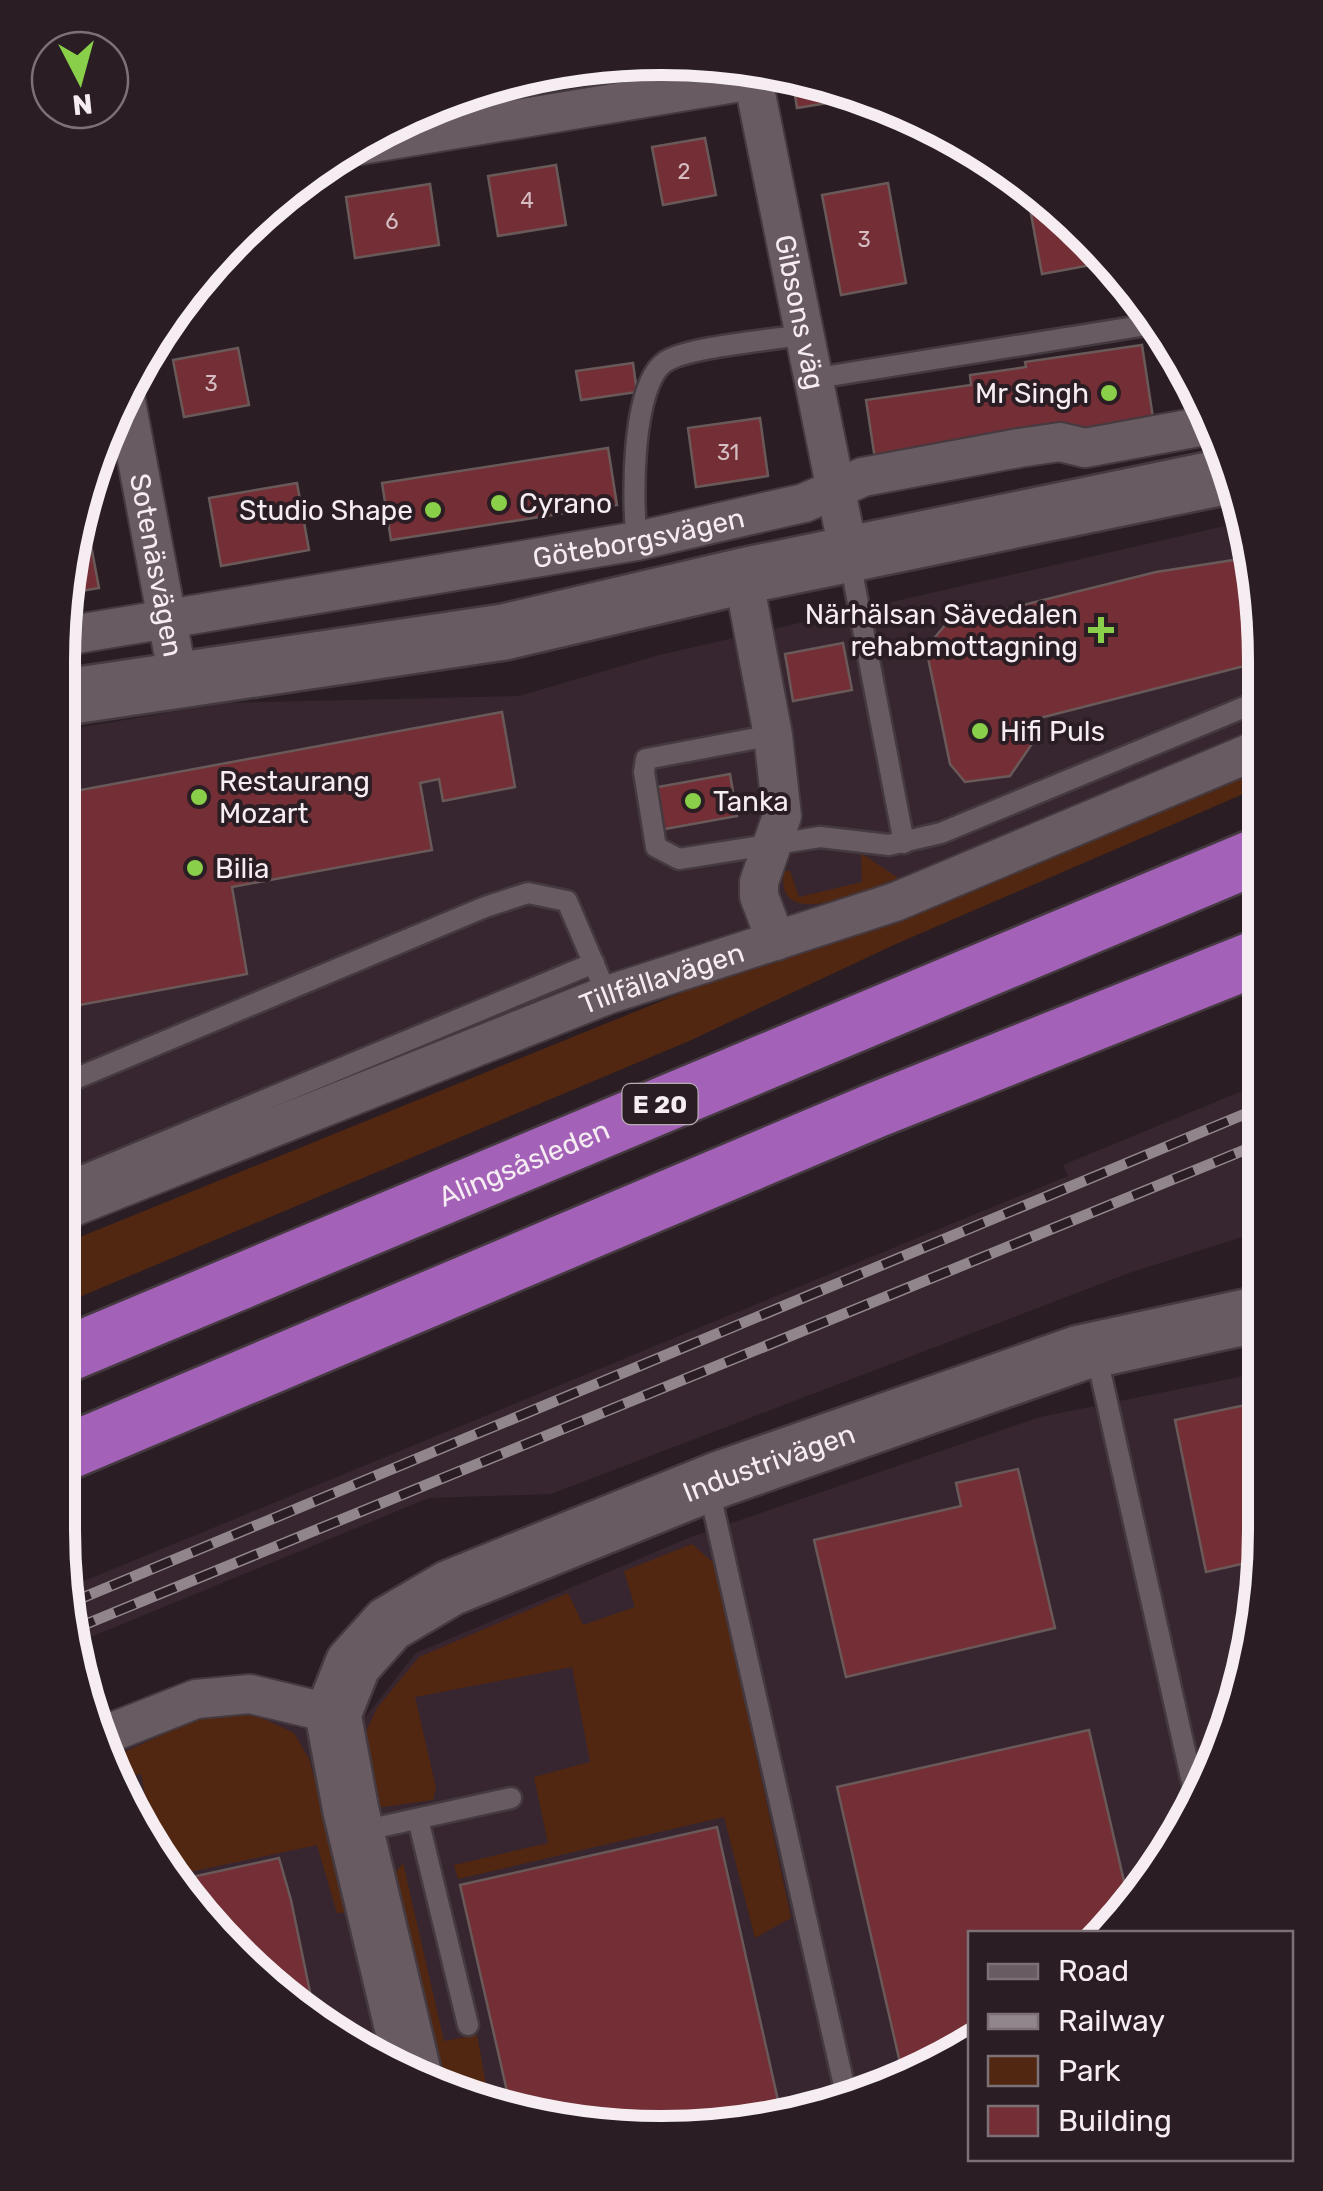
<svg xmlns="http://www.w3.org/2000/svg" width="1323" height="2191" font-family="Rubik,sans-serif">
<rect width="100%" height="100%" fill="#2a1e24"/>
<g fill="#37262f">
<path d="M 1247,521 L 1264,621 L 1264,731 L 900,889 L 58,1202 L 59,731 L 225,703 L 519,696 L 659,655 Z"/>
<path d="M 1264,1082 L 1264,1230 L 1129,1273 L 551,1494 L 429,1498 L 76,1643 L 67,1588 L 1068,1176 L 1063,1165 Z"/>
<path d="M 1264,1372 L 1264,1570 L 1233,1724 L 1163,1866 L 1100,1933 L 971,1934 L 970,2040 L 856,2101 L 662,2133 L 468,2102 L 294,2009 L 182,1897 L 106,1754 L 196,1713 L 252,1705 L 297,1728 L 367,1715 L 416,1653 L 691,1537 L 1040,1417 Z"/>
</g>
<g fill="#522711">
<path d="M 1264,764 L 1264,785 L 896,944 L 689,1041 L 58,1306 L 58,1246 L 696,987 L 888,922 Z"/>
<path d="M 861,853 L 898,878 C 873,887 773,936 784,871 L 790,871 L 799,897 L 862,882 Z"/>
<path d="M 692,1544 L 716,1565 L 791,1918 L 755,1938 L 724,1817 L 458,1879 L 454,1865 L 548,1843 L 534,1777 L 590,1762 L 572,1667 L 415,1697 L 436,1788 L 433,1800 L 382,1807 L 371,1801 L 365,1734 L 377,1708 L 419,1657 L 568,1593 L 583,1625 L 635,1607 L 624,1571 Z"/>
<path d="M 245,1710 L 294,1733 L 309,1759 L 352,1912 L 337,1913 L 317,1845 L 171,1876 L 155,1847 L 141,1774 L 118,1777 L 109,1759 L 197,1719 Z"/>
<path d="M 403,1863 L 444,2041 L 477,2035 L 488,2095 L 500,2094 L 503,2107 L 468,2102 L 444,2089 L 392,1877 Z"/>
</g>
<g fill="#742e35" stroke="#695959" stroke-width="2.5">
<path d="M 792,74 L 852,99 L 797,108 Z"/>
<path d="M 705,138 L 716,195 L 663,205 L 652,147 Z"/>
<path d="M 556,165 L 566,225 L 498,236 L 488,176 Z"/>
<path d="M 888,183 L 906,283 L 841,295 L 822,195 Z"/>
<path d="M 430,184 L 439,245 L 355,258 L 346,197 Z"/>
<path d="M 1044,200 L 1113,261 L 1042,274 L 1029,203 Z"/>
<path d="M 1142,345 L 1153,418 L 875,459 L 866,400 L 971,385 L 970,375 L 1026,367 L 1025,362 Z"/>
<path d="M 238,348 L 249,405 L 184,417 L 173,360 Z"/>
<path d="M 633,363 L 637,392 L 581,400 L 576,371 Z"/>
<path d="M 760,418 L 768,476 L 696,487 L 688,428 Z"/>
<path d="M 608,448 L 617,505 L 391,540 L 382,483 Z"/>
<path d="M 297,483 L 309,550 L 221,566 L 209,498 Z"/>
<path d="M 90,540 L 99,588 L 64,594 L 75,542 Z"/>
<path d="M 1253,557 L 1264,621 L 1264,661 L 1032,720 L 1034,741 L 1010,776 L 965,782 L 950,764 L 926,648 L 946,624 L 1156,572 Z"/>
<path d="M 843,643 L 852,690 L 793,701 L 785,654 Z"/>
<path d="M 502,712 L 515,787 L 443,801 L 439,779 L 420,783 L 432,850 L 232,887 L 247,974 L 58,1009 L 59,794 Z"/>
<path d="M 730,774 L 737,816 L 654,831 L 647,789 Z"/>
<path d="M 1264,1401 L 1264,1559 L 1206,1572 L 1175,1420 Z"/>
<path d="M 1018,1469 L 1055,1628 L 846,1677 L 814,1540 L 961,1506 L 956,1483 Z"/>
<path d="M 1089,1730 L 1129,1903 L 1100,1934 L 971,1934 L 971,2040 L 903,2076 L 837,1787 Z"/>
<path d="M 717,1827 L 781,2114 L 662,2133 L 511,2109 L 460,1885 Z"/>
<path d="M 279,1858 L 291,1900 L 316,2021 L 294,2009 L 182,1897 L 174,1881 Z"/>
</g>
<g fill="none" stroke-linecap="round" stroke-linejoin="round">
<defs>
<g id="lane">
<path d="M 811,379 L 1159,323"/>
<path d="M 637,541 C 632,503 631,385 665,362 C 686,347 772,340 801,335"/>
<path d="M 849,556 L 904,843"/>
<path d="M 773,735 L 646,759 L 644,772 L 656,847 L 679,859 L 820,837 L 889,845 L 941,833 L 1264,699"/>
<path d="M 58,1086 L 485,907 L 528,893 L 567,901 L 607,995"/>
<path d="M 58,1186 L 594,963"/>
<path d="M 1096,1353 L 1196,1800"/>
<path d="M 708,1485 L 848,2103"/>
<path d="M 418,1819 L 468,2025"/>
<path d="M 357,1832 L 511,1798"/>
</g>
<g id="street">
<path id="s1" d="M 751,69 L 849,555"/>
<path d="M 361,145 L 753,80"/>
<path id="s2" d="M 125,396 L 178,678"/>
<path d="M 743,576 L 773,735 L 782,816 L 759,882 L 759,896 L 776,941"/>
<path id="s3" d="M 59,637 L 637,541 L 804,503 L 863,477 L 1019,448 L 1060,442 L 1085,448 L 1210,425"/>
<path id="s4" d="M 58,1213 L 607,995 L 895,902 L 1264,747"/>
<path d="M 97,1738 L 196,1699 L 250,1694 L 333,1714"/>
</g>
<g id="secondary">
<path d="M 59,698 L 504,632 L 743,576 L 1233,475"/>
<path id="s5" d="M 413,2072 L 351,1811 L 333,1714 L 353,1664 L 389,1624 L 450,1588 L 720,1479 L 1080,1353 L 1264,1313"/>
</g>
<g id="highway">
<path id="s6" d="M 58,1358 L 1264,853"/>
<path d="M 58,1456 L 876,1110 L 1264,955"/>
</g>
</defs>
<use href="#lane" stroke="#443a40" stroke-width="25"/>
<use href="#street" stroke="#443a40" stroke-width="42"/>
<use href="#secondary" stroke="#443a40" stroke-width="60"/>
<use href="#highway" stroke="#443a40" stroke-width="60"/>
<use href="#lane" stroke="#695b62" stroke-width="20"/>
<use href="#street" stroke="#695b62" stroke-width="38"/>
<use href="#secondary" stroke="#695b62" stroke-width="55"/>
<use href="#highway" stroke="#a461b8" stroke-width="55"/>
<defs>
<g id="rail">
<path d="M 70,1603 L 1264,1106"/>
<path d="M 74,1629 L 1264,1142"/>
</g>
</defs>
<use href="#rail" stroke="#90868b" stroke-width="11"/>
<use href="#rail" stroke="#2a1e24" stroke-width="8" stroke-dasharray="22" stroke-linecap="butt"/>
</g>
<g fill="#89cf49" stroke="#2a1e24" stroke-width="4">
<circle cx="1109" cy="393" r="10"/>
<circle cx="499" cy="503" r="10"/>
<circle cx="433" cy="510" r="10"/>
<path d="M1096 615h10v10h10v10h-10v10h-10v-10h-10v-10h10z"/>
<circle cx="980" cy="731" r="10"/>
<circle cx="199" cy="797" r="10"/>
<circle cx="693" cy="801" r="10"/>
<circle cx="195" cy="868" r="10"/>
</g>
<g text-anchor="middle" stroke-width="8" stroke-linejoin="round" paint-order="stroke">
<g font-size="22" fill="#d5bdc2">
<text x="684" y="179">2</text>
<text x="527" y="208">4</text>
<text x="392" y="229">6</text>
<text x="864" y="247">3</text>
<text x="211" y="391">3</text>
<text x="728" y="460">31</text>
</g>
<rect fill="#2a1e24" stroke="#b8afb4" stroke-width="2.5" x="622.5" y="1084" width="75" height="40" rx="8"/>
<g font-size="25" font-weight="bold" fill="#f5edf1">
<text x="660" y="1113">E 20</text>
</g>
<g font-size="28" fill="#f5edf1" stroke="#2a1e24">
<text dy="10" stroke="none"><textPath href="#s1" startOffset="248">Gibsons väg</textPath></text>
<text dy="10" stroke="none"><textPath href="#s3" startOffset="588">Göteborgsvägen</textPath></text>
<text dy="10" stroke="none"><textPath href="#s2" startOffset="172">Sotenäsvägen</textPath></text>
<text dy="10" stroke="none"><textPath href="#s4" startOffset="648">Tillfällavägen</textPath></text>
<text dy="10" stroke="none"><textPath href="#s6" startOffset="505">Alingsåsleden</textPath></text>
<text dy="10" stroke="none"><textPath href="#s5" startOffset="888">Industrivägen</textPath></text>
</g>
<g font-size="28" fill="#f5edf1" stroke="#2a1e24" text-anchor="start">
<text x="1089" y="403" text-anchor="end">Mr Singh</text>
<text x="519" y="513">Cyrano</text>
<text x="413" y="520" text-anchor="end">Studio Shape</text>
<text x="1078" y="624" text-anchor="end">Närhälsan Sävedalen<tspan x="1078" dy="32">rehabmottagning</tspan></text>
<text x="1000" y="741">Hifi Puls</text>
<text x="219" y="791">Restaurang<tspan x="219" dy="32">Mozart</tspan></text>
<text x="713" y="811">Tanka</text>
<text x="215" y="878">Bilia</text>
</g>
</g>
<path d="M0 0H1323V2191H0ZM661 75H662A586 586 0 0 1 1248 661V1530A586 586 0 0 1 662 2116H661A586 586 0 0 1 75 1530V661A586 586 0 0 1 661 75Z" fill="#2a1e24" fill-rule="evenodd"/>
<path fill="none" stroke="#f5edf1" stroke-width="12" d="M661 75H662A586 586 0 0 1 1248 661V1530A586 586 0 0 1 662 2116H661A586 586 0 0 1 75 1530V661A586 586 0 0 1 661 75Z"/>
<rect x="968" y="1931" width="325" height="230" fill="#2a1e24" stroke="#7b7176" stroke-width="2.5"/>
<rect x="988" y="1964" width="50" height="15" fill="#695b62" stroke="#7b7176" stroke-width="2.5"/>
<text x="1058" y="1981" font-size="30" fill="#f5edf1">Road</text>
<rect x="988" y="2014" width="50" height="15" fill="#90868b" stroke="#7b7176" stroke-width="2.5"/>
<text x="1058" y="2031" font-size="30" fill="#f5edf1">Railway</text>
<rect x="988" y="2056" width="50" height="30" fill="#522711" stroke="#7b7176" stroke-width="2.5"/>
<text x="1058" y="2081" font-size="30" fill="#f5edf1">Park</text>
<rect x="988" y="2106" width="50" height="30" fill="#742e35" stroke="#7b7176" stroke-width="2.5"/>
<text x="1058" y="2131" font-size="30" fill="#f5edf1">Building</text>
<g transform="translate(80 80) rotate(174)"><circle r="48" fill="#2a1e24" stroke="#7b7176" stroke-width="2.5"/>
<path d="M0-8L18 38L0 25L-18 38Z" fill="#89cf49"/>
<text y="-15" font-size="28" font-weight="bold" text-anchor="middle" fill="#f5edf1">N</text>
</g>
</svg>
